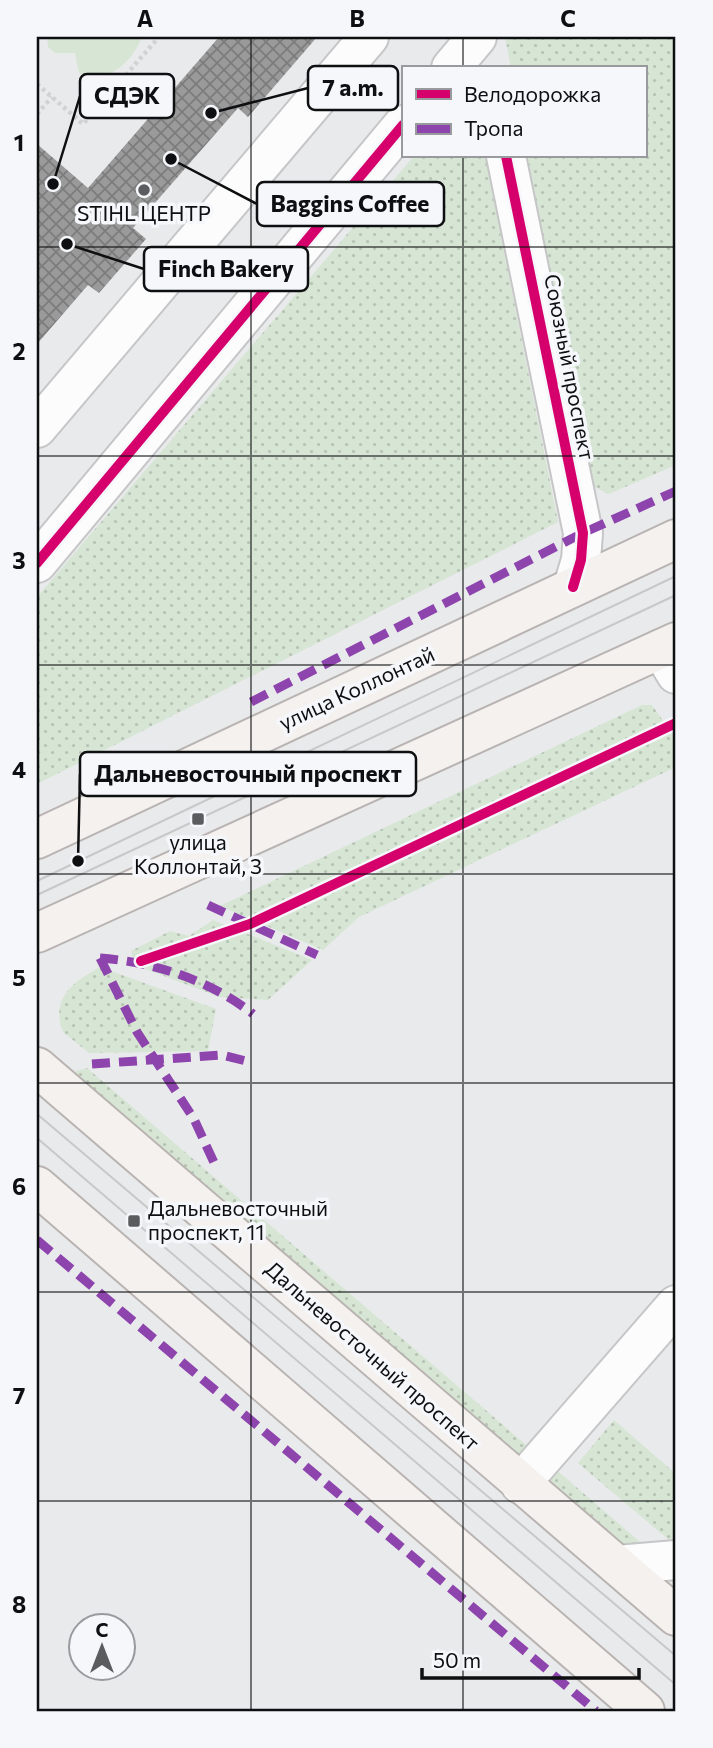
<svg xmlns="http://www.w3.org/2000/svg" width="713" height="1748" font-family="Commissioner,sans-serif">
<defs>
<pattern id="grass-dots" width="8" height="8" patternUnits="userSpaceOnUse" patternTransform="scale(1.75)"><rect width="8" height="8" fill="#d7e6d4"/><path d="M2 2h.1M6 6h.1" fill="none" stroke="#b7c4b5" stroke-width="1.8" stroke-linecap="round"/></pattern>
<pattern id="building-cross-hatch" width="8" height="8" patternUnits="userSpaceOnUse" patternTransform="scale(1.75)"><rect width="8" height="8" fill="#9a9a9b"/><path d="M0 0l8 8M0 8l8-8" fill="none" stroke="#7c7c7d"/></pattern>
</defs>
<rect width="100%" height="100%" fill="#e9eaec"/>
<g fill="url(#grass-dots)">
<path d="M 505,37 L 676,37 L 676,465 L 609,494 L 588,484 L 527,156 L 645,156 L 645,68 L 511,68 Z"/>
<path d="M 414,156 L 485,156 L 558,522 L 37,784 L 37,597 Z"/>
<path d="M 642,705 L 652,705 L 676,739 L 676,767 L 359,917 L 323,950 L 220,906 Z"/>
<path d="M 213,920 L 312,960 L 268,1000 L 219,997 L 135,965 L 131,951 L 170,931 L 189,936 Z"/>
<path d="M 100,967 L 216,1009 L 208,1051 L 89,1053 L 63,1032 C 50,998 73,982 100,967 Z"/>
<path d="M 87,1068 L 532,1450 L 523,1457 L 516,1455 L 69,1073 Z"/>
<path d="M 614,1420 L 676,1474 L 676,1546 L 578,1463 Z"/>
<path d="M 553,1467 L 647,1548 L 621,1545 L 547,1481 Z"/>
</g>
<path fill="#d7e6d4" d="M 47,37 L 142,37 C 132,62 107,86 79,73 L 75,53 L 55,53 L 48,47 Z"/>
<path fill="url(#building-cross-hatch)" d="M 219,37 L 317,37 L 248,117 L 238,108 L 133,228 L 146,239 L 99,293 L 88,285 L 37,344 L 37,144 L 88,188 Z"/>
<g fill="none" stroke-linecap="round" stroke-linejoin="round">
<defs>
<g id="minor">
<path d="M 451,68 L 477,37"/>
<path d="M 506,156 L 583,533 L 581,560 L 573,587"/>
<path d="M 37,428 L 369,37"/>
<path d="M 37,563 L 403,125"/>
<path d="M 661,649 L 676,674"/>
<path d="M 520,1484 L 676,1305"/>
<path d="M 617,1565 L 676,1560"/>
</g>
<g id="major">
<path d="M 37,839 L 676,539"/>
<path d="M 37,933 L 676,642"/>
<path d="M 37,1067 L 676,1616"/>
<path d="M 37,1186 L 645,1711"/>
</g>
</defs>
<use href="#minor" stroke="#c6c6c8" stroke-width="42"/>
<use href="#major" stroke="#b9b4b1" stroke-width="42"/>
<g stroke="#d2d2d2" stroke-width="4.5" stroke-dasharray="3.5 3.5" stroke-linecap="butt">
<path d="M 37,84 L 83,124 L 159,37"/>
<path d="M 37,114 L 52,97"/>
</g>
<use href="#minor" stroke="#fcfcfc" stroke-width="38"/>
<use href="#major" stroke="#f4f1ef" stroke-width="38"/>
<g stroke="#c8c8c9" stroke-width="2">
<path d="M 37,881 L 676,576"/>
<path d="M 37,895 L 676,595"/>
<path d="M 37,1114 L 676,1656"/>
<path d="M 37,1138 L 676,1685"/>
</g>
<g stroke="#8e44ad" stroke-width="9" stroke-dasharray="18 9" stroke-linecap="butt">
<path d="M 251,702 L 583,533 L 676,491"/>
<path d="M 208,905 L 317,955"/>
<path d="M 100,958 L 137,1032 L 194,1119 L 216,1167"/>
<path d="M 100,958 C 153,962 210,980 253,1014"/>
<path d="M 92,1064 L 222,1055 L 246,1061"/>
<path d="M 37,1240 L 596,1711"/>
</g>
<defs>
<g id="cycleway">
<path d="M 506,156 L 583,533 L 581,560 L 573,587"/>
<path d="M 37,563 L 403,125"/>
<path d="M 141,961 L 250,924 L 676,723"/>
</g>
</defs>
<use href="#cycleway" stroke="#f5f7fb" stroke-width="15"/>
<use href="#cycleway" stroke="#d6006c" stroke-width="10"/>
</g>
<path fill="none" stroke="#0e0f10" stroke-width="2" stroke-opacity="0.55" d="M 251,37 L 251,1711M 463,37 L 463,68M 463,156 L 463,1711M 37,247 L 676,247M 37,456 L 676,456M 37,665 L 676,665M 37,874 L 676,874M 37,1083 L 676,1083M 37,1292 L 676,1292M 37,1501 L 676,1501"/>
<g fill="#5b5c5d" stroke="#f5f7fb" stroke-width="2.5">
<circle cx="144" cy="190" r="7"/>
<rect x="191" y="812" width="14" height="14" rx="3.5"/>
<rect x="127" y="1214" width="14" height="14" rx="3.5"/>
</g>
<g text-anchor="middle" stroke-width="7" stroke-linejoin="round" paint-order="stroke">
<g font-size="21" fill="#0e0f10" stroke="#f5f7fb">
<text x="144" y="221">STIHL ЦЕНТР</text>
<text x="198" y="850">улица<tspan x="198" dy="24">Коллонтай, 3</tspan></text>
<text x="148" y="1216" text-anchor="start">Дальневосточный<tspan x="148" dy="24">проспект, 11</tspan></text>
</g>
<g font-size="21" fill="#0e0f10" stroke="#f5f7fb">
<text transform="translate(569 367) rotate(79)" y="7">Союзный проспект</text>
<text transform="translate(357 689) rotate(-25)" y="7">улица Коллонтай</text>
<text transform="translate(372 1356) rotate(41)" y="7">Дальневосточный проспект</text>
</g>
</g>
<path fill="none" stroke="#0e0f10" stroke-width="2.5" d="M211 113L308 88M53 184L80 96M171 159L257 204M67 244L144 269M78 861L80 774"/>
<g fill="#0e0f10" stroke="#f5f7fb" stroke-width="2.5">
<circle cx="211" cy="113" r="7"/>
<circle cx="53" cy="184" r="7"/>
<circle cx="171" cy="159" r="7"/>
<circle cx="67" cy="244" r="7"/>
<circle cx="78" cy="861" r="7"/>
</g>
<g fill="#f5f7fb" stroke="#0e0f10" stroke-width="2.5">
<rect x="308" y="66" width="90" height="44" rx="7"/>
<rect x="80" y="74" width="94" height="44" rx="7"/>
<rect x="257" y="182" width="187" height="44" rx="7"/>
<rect x="144" y="247" width="164" height="44" rx="7"/>
<rect x="80" y="752" width="336" height="44" rx="7"/>
</g>
<g font-size="23" text-anchor="middle" font-weight="bold" fill="#0e0f10">
<text x="353" y="96">7 a.m.</text>
<text x="127" y="104">СДЭК</text>
<text x="350" y="212">Baggins Coffee</text>
<text x="226" y="277">Finch Bakery</text>
<text x="248" y="782">Дальневосточный проспект</text>
</g>
<rect width="713" height="1748" fill="none" stroke="#f5f7fb" stroke-width="77"/>
<rect x="402" y="66" width="245" height="91" fill="#f5f7fb" stroke="#999a9d" stroke-width="2"/>
<rect x="416" y="89" width="35" height="10" fill="#d6006c" stroke="#999a9d" stroke-width="2"/>
<text x="464" y="102" font-size="21" fill="#0e0f10">Велодорожка</text>
<rect x="416" y="124" width="35" height="10" fill="#8e44ad" stroke="#999a9d" stroke-width="2"/>
<text x="464" y="136" font-size="21" fill="#0e0f10">Тропа</text>
<g transform="translate(102 1647)"><circle r="33" fill="#f5f7fb" stroke="#999a9d" stroke-width="2"/>
<path d="M0-5L12 26L0 18L-12 26Z" fill="#5b5c5d"/>
<text y="-10" font-size="19" font-weight="bold" text-anchor="middle" fill="#0e0f10">С</text>
</g>
<path d="M422 1668v10h217v-10" fill="none" stroke="#0e0f10" stroke-width="3.5"/>
<text x="433" y="1668" font-size="21" fill="#0e0f10" stroke="#f5f7fb" stroke-width="5" paint-order="stroke">50 m</text>
<rect x="38" y="38" width="636" height="1672" fill="none" stroke="#0e0f10" stroke-width="2.5"/>
<g font-size="23" text-anchor="middle" font-weight="bold" fill="#0e0f10">
<text x="145" y="27">A</text>
<text x="357" y="27">B</text>
<text x="568" y="27">C</text>
<text x="19" y="151">1</text>
<text x="19" y="360">2</text>
<text x="19" y="569">3</text>
<text x="19" y="778">4</text>
<text x="19" y="986">5</text>
<text x="19" y="1195">6</text>
<text x="19" y="1404">7</text>
<text x="19" y="1613">8</text>
</g>
</svg>
